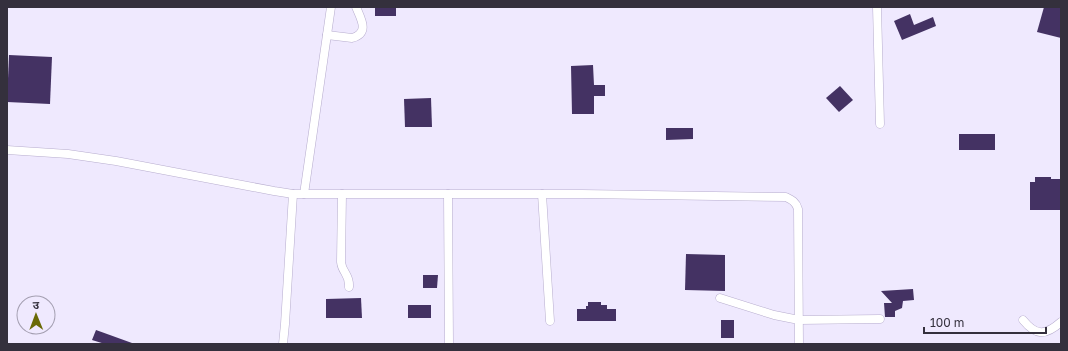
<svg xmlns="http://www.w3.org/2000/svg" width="1068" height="351" font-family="'Golos Text','Noto Sans Devanagari',sans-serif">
<rect width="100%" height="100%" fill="#efe9fe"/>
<g fill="#443263">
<rect x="375" y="7" width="21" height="9"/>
<path d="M 1044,7 L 1061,7 L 1061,38 L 1037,32 Z"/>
<path d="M 910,14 L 914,25 L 933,17 L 936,26 L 902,40 L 894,21 Z"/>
<path d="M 9,55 L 52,57 L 50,104 L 7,102 Z"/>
<path d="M 593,65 L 594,85 L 605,85 L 605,96 L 594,96 L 594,114 L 572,114 L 571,66 Z"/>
<path d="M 840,86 L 853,100 L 839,112 L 826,98 Z"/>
<path d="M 431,98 L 432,127 L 405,127 L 404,99 Z"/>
<path d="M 666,128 L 693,128 L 693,139 L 666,140 Z"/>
<rect x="959" y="134" width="36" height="16"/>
<path d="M 1035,177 L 1051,177 L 1051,179 L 1060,179 L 1060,181 L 1061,181 L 1061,210 L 1030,210 L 1030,182 L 1035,182 Z"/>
<path d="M 686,254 L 725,255 L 725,291 L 685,290 Z"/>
<path d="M 423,275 L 438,275 L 437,288 L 423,288 Z"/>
<path d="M 913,289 L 914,300 L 903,301 L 902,308 L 895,311 L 895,317 L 885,317 L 884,303 L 892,303 L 881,291 Z"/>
<path d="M 361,298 L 362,318 L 326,318 L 326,299 Z"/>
<path d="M 588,302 L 601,302 L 601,305 L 607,305 L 607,309 L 616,309 L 616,321 L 577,321 L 577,309 L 586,309 L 586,306 L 588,306 Z"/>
<rect x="408" y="305" width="23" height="13"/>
<rect x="721" y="320" width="13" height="18"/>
<path d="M 96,330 L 132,343 L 132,344 L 105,344 L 92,340 Z"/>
</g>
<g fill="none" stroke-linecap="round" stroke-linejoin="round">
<defs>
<g id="minor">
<path d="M 877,7 L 880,124"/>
<path d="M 327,35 L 352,38 C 370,33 361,19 356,7"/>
<path d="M 7,150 L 68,154 L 116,161 L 274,191 L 293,194 L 582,194 L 786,197 C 792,200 796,202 798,209 L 799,344"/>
<path d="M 304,194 L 331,7"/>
<path d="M 342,194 L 341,262 C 342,273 350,274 349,287"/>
<path d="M 448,194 L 449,344"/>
<path d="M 542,194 L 550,321"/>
<path d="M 720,298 L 774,315 L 799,320 L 880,319"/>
<path d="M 1023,320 C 1036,336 1045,336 1061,322"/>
<path d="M 283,344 L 285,324 L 293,194"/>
</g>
</defs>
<use href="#minor" stroke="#b7adce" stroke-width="9"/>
<use href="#minor" stroke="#fff" stroke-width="8"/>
</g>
<rect width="1068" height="351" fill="none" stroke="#34303d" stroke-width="16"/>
<g transform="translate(36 315) rotate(359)"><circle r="19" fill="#efe9fe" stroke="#a49fb1"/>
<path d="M0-3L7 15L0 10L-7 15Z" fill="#6a6a06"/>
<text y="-6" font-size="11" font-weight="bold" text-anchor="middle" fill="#34303d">उ</text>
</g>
<path d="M924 327v6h122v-6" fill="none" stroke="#34303d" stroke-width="2"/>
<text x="930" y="327" font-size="12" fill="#34303d" stroke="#efe9fe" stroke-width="3" paint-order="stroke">100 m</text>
</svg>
